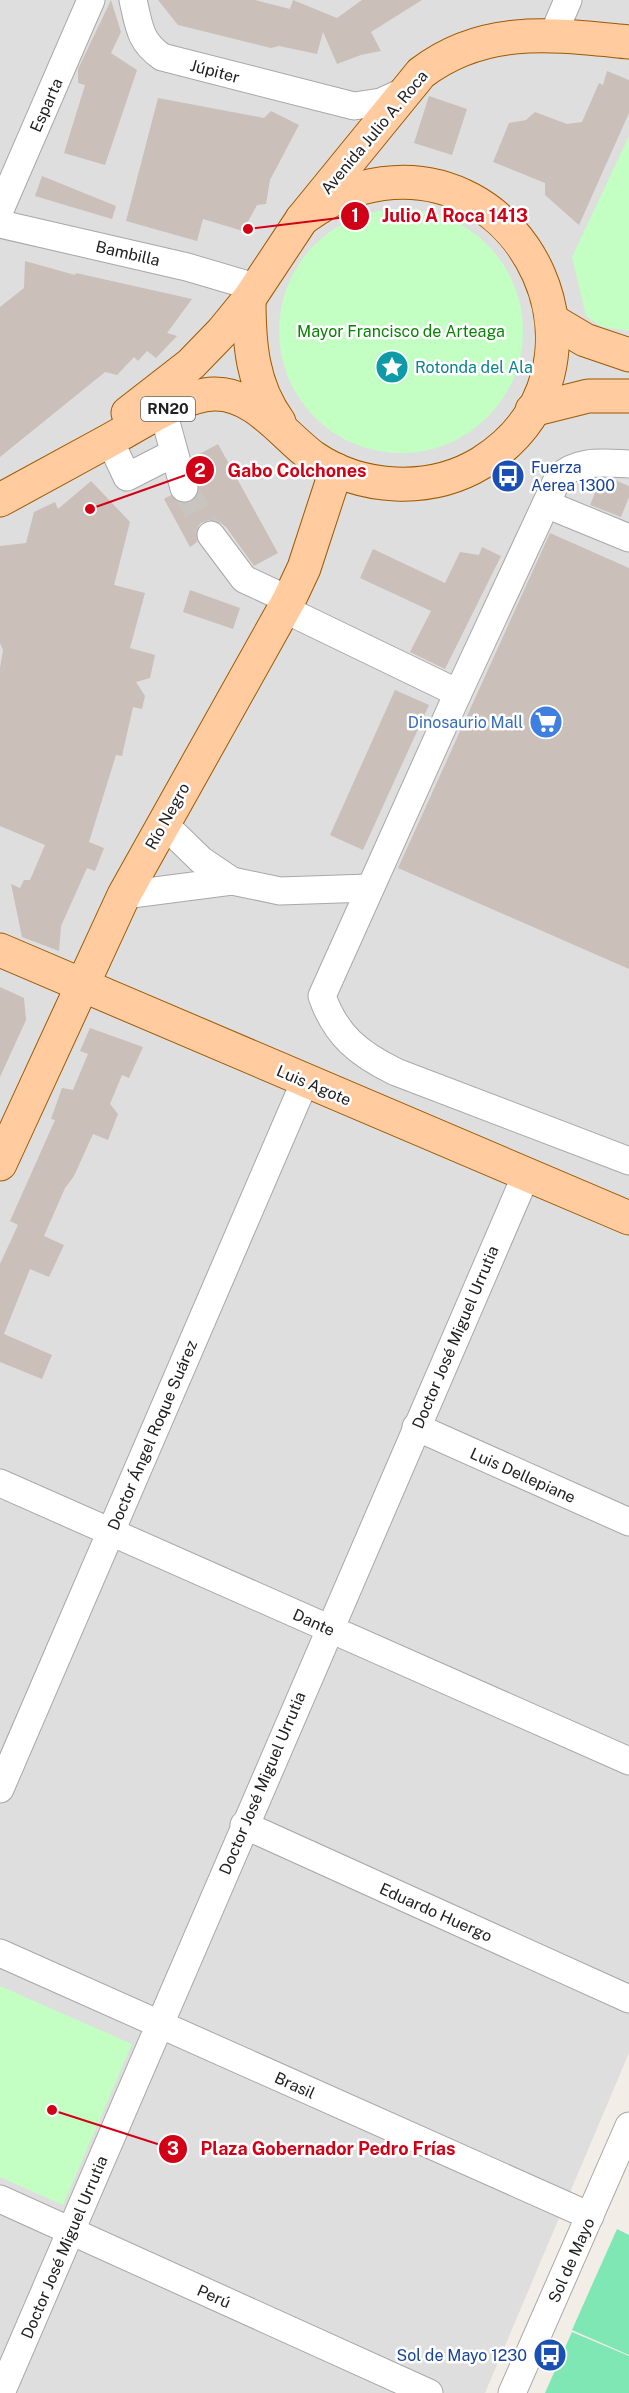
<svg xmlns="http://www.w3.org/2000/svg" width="629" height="2393" font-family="'Public Sans',sans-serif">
<rect width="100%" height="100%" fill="#f2ede7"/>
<path fill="#dfdede" d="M 0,0 L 629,0 L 629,2053 L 485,2393 L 0,2393 Z"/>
<g fill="#c3fec2">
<path d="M 629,136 L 629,331 L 602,327 L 586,316 L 572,257 Z"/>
<circle cx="401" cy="331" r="122"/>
<path d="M 0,1986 L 132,2044 L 63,2205 L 0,2177 Z"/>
</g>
<g fill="#7fe7b4">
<path d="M 617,2229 L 629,2235 L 629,2355 L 572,2330 Z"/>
<path d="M 572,2332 L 629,2356 L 629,2393 L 545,2393 Z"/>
</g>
<g fill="#cabfb9">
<path d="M 111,0 L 121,32 L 111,53 L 137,70 L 105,165 L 64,153 L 85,85 L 78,83 L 78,69 Z"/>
<path d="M 158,0 L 255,0 L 290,9 L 293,0 L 337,18 L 362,0 L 422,0 L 371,32 L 381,51 L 361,55 L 337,64 L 323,32 L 317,54 L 279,46 L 271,48 L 178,25 Z"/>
<path d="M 607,71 L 629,80 L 629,113 L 579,225 L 545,195 L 545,183 L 493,162 L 509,123 L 526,120 L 535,112 L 567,124 L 582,122 L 599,83 L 603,85 Z"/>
<path d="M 429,96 L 467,109 L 452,155 L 414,143 Z"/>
<path d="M 158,98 L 264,118 L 271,111 L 299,125 L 270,180 L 266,204 L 257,205 L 243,231 L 203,219 L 197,241 L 126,221 Z"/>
<path d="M 42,176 L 116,206 L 112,219 L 35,196 Z"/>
<path d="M 25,261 L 75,275 L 76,273 L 192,299 L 167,333 L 177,336 L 156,358 L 147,351 L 138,361 L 134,357 L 117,375 L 105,372 L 0,457 L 0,307 L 24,288 Z"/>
<path d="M 218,444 L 278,553 L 254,566 L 226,527 L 217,520 L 209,520 L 201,523 L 196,529 L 197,542 L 190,547 L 164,499 L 171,495 L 179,503 L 188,503 L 196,499 L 199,491 L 200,479 L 192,458 Z"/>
<path d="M 601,479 L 612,479 L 629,486 L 629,497 L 621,517 L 590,505 Z"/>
<path d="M 91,481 L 130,522 L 114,585 L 145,593 L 130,648 L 155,655 L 150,678 L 136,682 L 145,696 L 142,709 L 133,707 L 122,756 L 116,755 L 89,842 L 104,848 L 95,871 L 87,868 L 61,926 L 59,951 L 22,937 L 11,884 L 20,888 L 24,880 L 30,880 L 45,845 L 0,826 L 0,668 L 3,650 L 0,643 L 0,546 L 26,543 L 34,512 L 55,502 L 58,509 Z"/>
<path d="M 550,533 L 629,568 L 629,969 L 398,868 Z"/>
<path d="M 482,547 L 501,556 L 445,669 L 410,652 L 431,611 L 360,578 L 373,549 L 445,583 L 460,552 L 479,555 Z"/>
<path d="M 190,590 L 240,608 L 233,629 L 183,612 Z"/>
<path d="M 395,690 L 429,705 L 363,850 L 330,835 Z"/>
<path d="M 0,987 L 24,998 L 26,1020 L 0,1077 Z"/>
<path d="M 90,1028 L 143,1047 L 129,1078 L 122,1075 L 110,1104 L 118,1114 L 108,1140 L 93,1134 L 74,1176 L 65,1188 L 44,1236 L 64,1245 L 49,1277 L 30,1269 L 4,1334 L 52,1355 L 42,1379 L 0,1362 L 0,1264 L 18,1225 L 10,1221 L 55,1120 L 51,1119 L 62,1088 L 73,1090 L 88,1054 L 80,1051 Z"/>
</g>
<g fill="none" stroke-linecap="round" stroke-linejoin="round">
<path stroke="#c8c4bf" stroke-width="27" stroke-dasharray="27 14" stroke-linecap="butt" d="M 184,488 L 211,535"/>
<defs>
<g id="minor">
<path d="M 133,0 C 139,25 139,41 162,57 L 354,106 L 381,102 L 405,91"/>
<path d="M 553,35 L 568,0"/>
<path d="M 0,210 L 91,0"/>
<path d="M 0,224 L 187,267 L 255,287"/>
<path d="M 163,411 L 184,488"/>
<path d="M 110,441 L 127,477 L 174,453"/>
<path d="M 629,464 C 604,463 577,459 558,478 L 458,693 L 322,996 C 336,1036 359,1054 396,1072 L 629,1161"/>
<path d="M 546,504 L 629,538"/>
<path d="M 211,535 L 244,579 L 289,600"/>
<path d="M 284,609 L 458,693"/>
<path d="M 163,823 L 201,860 L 232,881"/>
<path d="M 124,895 L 232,881 L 280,891 L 369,888"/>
<path d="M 416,1427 L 629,1522"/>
<path d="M 0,1483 L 629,1761"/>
<path d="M 0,1789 L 305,1081"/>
<path d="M 244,1825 L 629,1999"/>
<path d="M 0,1953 L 590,2216"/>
<path d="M 0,2199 L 429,2393"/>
<path d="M 1,2393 L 526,1175"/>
<path d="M 512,2393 L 629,2126"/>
</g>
<g id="major">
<path d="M 249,299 C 249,344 252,385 279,422"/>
<path d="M 553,321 L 585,340 L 629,355"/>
<path d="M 532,410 L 588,396 L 629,396"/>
<path d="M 128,413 L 191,364 L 222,332 L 249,299 L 302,219 L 421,73 C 485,24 555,35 629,42"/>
<path d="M 0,500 C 36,480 73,460 110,440 C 138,425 181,395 214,394 C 255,393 283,435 313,457 C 361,490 430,494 481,463 C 628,371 528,144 361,188 C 339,194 320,206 302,219"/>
<path d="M 0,950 L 629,1218"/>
<path d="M 0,1164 L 124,895 L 289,600 L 304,568 L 336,470"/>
</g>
</defs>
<use href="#minor" stroke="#a8a8a8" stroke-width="29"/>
<use href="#major" stroke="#9e5900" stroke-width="35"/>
<use href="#minor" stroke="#fff" stroke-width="27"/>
<use href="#major" stroke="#ffcb9f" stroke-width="33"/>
</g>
<defs>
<symbol id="sight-disc" viewBox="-11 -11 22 22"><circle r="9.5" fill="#0f9aa8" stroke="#fff"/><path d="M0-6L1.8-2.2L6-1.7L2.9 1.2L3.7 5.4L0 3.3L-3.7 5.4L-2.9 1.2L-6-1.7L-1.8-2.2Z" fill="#fff"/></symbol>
<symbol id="bus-disc" viewBox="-11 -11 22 22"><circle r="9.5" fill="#1a4fb4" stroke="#fff"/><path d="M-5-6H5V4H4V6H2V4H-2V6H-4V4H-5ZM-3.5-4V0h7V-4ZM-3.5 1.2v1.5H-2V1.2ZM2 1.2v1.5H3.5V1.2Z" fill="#fff"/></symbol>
<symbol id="supermarket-disc" viewBox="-11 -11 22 22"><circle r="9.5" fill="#3f7fe0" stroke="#fff"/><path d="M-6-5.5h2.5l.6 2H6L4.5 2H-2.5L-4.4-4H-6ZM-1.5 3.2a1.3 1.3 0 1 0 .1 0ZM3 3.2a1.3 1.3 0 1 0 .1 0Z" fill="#fff"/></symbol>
</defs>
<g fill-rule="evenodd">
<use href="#sight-disc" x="373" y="348" width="38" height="38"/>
<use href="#bus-disc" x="489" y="457" width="38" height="38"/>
<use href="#supermarket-disc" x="527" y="703" width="38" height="38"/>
<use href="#bus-disc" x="531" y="2336" width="38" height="38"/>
</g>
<g text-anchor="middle" stroke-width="5" stroke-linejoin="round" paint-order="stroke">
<rect fill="#fff" stroke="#646464" stroke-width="1.5" x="141" y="397" width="54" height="24" rx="4.5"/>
<g font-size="15" font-weight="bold" fill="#212121">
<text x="168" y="414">RN20</text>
</g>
<g font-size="16" fill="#212121" stroke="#fff">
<text transform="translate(215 71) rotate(15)" y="6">Júpiter</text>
<text transform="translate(46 105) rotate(-66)" y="6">Esparta</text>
<text transform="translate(374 132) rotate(-50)" y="6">Avenida Julio A. Roca</text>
<text transform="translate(128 253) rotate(13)" y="6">Bambilla</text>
<text transform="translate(167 816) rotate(-61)" y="6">Río Negro</text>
<text transform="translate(314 1085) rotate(23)" y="6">Luis Agote</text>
<text transform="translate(455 1337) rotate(-67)" y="6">Doctor José Miguel Urrutia</text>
<text transform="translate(152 1435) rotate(-67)" y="6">Doctor Ángel Roque Suárez</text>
<text transform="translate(523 1475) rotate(24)" y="6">Luis Dellepiane</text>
<text transform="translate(314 1622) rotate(24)" y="6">Dante</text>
<text transform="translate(262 1783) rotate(-67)" y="6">Doctor José Miguel Urrutia</text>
<text transform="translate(436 1912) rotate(24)" y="6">Eduardo Huergo</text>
<text transform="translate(295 2085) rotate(24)" y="6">Brasil</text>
<text transform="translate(64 2247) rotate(-67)" y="6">Doctor José Miguel Urrutia</text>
<text transform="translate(571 2260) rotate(-66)" y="6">Sol de Mayo</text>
<text transform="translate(214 2296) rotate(24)" y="6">Perú</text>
</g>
<g font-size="16" fill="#068503" stroke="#fff">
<text x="401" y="337">Mayor Francisco de Arteaga</text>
</g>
<g font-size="16" fill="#0d838f" stroke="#fff" text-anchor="start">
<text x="415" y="373">Rotonda del Ala</text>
</g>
<g font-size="16" fill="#164399" stroke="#fff" text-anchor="start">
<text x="531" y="473">Fuerza<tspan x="531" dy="18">Aerea 1300</tspan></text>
<text x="527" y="2361" text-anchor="end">Sol de Mayo 1230</text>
</g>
<g font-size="16" fill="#366cbe" stroke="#fff" text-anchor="end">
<text x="523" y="728">Dinosaurio Mall</text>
</g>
</g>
<path fill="none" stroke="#d20016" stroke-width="2" d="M248 229L355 216M90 509L200 470M52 2110L173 2149"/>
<g fill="#d20016" stroke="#fff" stroke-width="2">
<circle cx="248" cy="229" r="6"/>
<circle cx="90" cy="509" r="6"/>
<circle cx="52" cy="2110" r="6"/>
<circle cx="355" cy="216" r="15"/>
<circle cx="200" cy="470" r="15"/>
<circle cx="173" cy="2149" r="15"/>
</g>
<g font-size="18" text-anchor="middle" font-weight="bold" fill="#fff">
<text x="355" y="222">1</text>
<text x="200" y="477">2</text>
<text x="173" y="2155">3</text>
</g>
<g font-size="18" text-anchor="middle" font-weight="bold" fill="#d20016" stroke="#fff" stroke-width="5" stroke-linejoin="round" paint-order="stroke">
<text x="455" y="222">Julio A Roca 1413</text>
<text x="297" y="477">Gabo Colchones</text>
<text x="328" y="2155">Plaza Gobernador Pedro Frías</text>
</g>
</svg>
